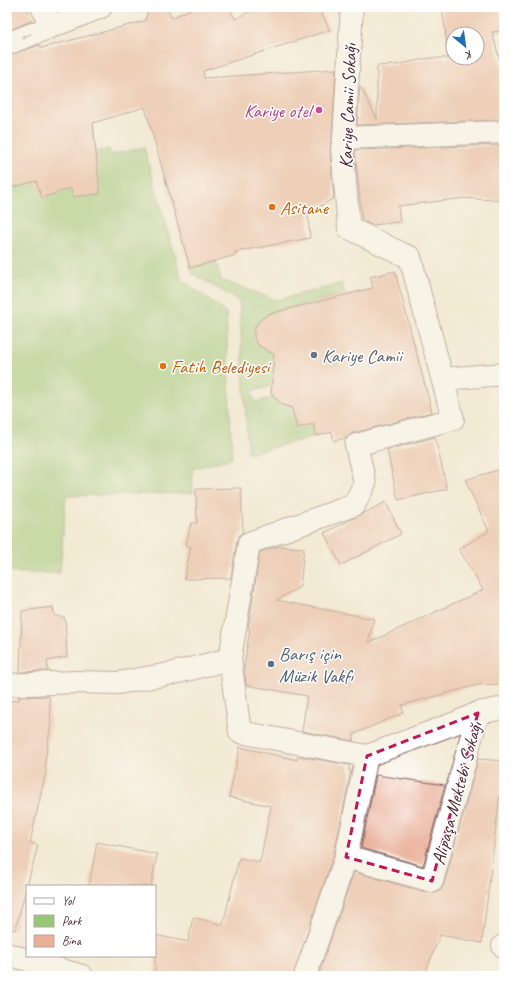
<svg xmlns="http://www.w3.org/2000/svg" width="511" height="983" font-family="Caveat,sans-serif">
<rect width="100%" height="100%" fill="#fff"/>
<filter id="ink" filterUnits="userSpaceOnUse"><feTurbulence type="fractalNoise" baseFrequency=".025" numOctaves="2"/><feDisplacementMap in="SourceGraphic" scale="8" xChannelSelector="R" yChannelSelector="G"/><feConvolveMatrix kernelMatrix="1 2 1 2 8 2 1 2 1" color-interpolation-filters="sRGB"/></filter>
<filter id="wash" filterUnits="userSpaceOnUse"><feTurbulence type="fractalNoise" baseFrequency=".012" numOctaves="4" result="noise"/><feDisplacementMap in="SourceGraphic" scale="16" xChannelSelector="R" yChannelSelector="G"/><feGaussianBlur stdDeviation="0.9" result="paint"/><feColorMatrix in="noise" values="0 0 0 0 0 0 0 0 0 0 0 0 0 0 0 0 0 1.4 0 .05"/><feComposite in="paint" operator="in"/></filter>
<g filter="url(#wash)">
<rect width="100%" height="100%" fill="#f3ead4"/>
<g fill="#98c776" stroke="#717350">
<path d="M 144,147 L 182,280 L 226,312 L 232,458 L 192,469 L 193,493 L 66,496 L 60,573 L 15,573 L 7,571 L 7,168 L 109,149 L 111,155 Z"/>
<path d="M 216,261 L 221,280 L 277,300 L 342,283 L 345,294 L 268,314 C 265,317 260,319 258,322 C 251,333 255,347 268,351 C 270,352 275,351 277,351 L 272,386 L 252,391 L 255,402 L 274,397 L 282,405 L 292,408 L 313,424 L 316,436 L 248,454 L 239,301 L 193,274 L 190,268 Z"/>
</g>
<g id="blocks">
<g fill="#e9af97" fill-rule="evenodd">
<path d="M 7,7 L 27,7 L 31,21 L 7,31 Z"/>
<path d="M 149,7 L 166,7 L 172,18 L 195,7 L 229,7 L 235,19 L 259,7 L 318,7 L 330,30 L 203,71 L 204,78 L 336,69 L 332,136 L 330,150 L 334,198 L 308,213 L 310,238 L 235,252 L 236,255 L 190,268 L 145,107 L 93,123 L 100,194 L 72,197 L 71,188 L 42,198 L 36,181 L 7,189 L 7,56 L 40,45 L 41,48 L 145,21 Z"/>
<path d="M 442,7 L 504,7 L 504,31 L 492,32 L 504,75 L 504,120 L 357,125 L 360,86 L 377,119 L 377,66 L 395,65 L 430,58 L 449,58 ZM 453,34 L 477,34 L 477,58 L 453,58 Z"/>
<path d="M 504,145 L 504,201 L 465,198 L 398,206 L 400,222 L 372,225 L 362,221 L 355,150 Z"/>
<path d="M 395,271 L 432,412 L 353,433 L 346,438 L 334,441 L 332,432 L 316,436 L 313,424 L 297,428 L 292,408 L 282,405 L 271,394 L 274,354 L 259,346 L 254,338 L 254,329 L 259,321 L 268,314 L 373,288 L 370,277 Z"/>
<path d="M 435,437 L 447,489 L 398,500 L 387,450 Z"/>
<path d="M 504,468 L 504,684 L 478,685 L 402,705 L 403,713 L 354,734 L 353,741 L 302,731 L 307,696 L 246,685 L 244,666 L 250,629 L 248,629 L 260,552 L 279,546 L 304,548 L 300,587 L 276,600 L 374,619 L 368,643 L 483,590 L 459,549 L 489,531 L 465,480 Z"/>
<path d="M 241,488 L 243,532 L 239,535 L 237,541 L 231,578 L 184,579 L 191,547 L 186,546 L 191,523 L 197,523 L 196,489 Z"/>
<path d="M 386,502 L 401,534 L 341,565 L 324,533 Z"/>
<path d="M 53,607 L 54,615 L 65,618 L 67,657 L 47,661 L 48,671 L 20,672 L 22,611 Z"/>
<path d="M 49,696 L 51,723 L 45,761 L 46,771 L 30,843 L 38,845 L 15,930 L 7,928 L 7,701 L 19,700 L 19,697 Z"/>
<path d="M 240,747 L 297,760 L 298,756 L 349,765 L 349,771 L 351,771 L 334,854 L 293,976 L 155,976 L 155,935 L 188,942 L 193,917 L 223,925 L 239,858 L 260,862 L 271,806 L 229,797 Z"/>
<path d="M 478,759 L 504,761 L 482,943 L 440,935 L 424,976 L 318,976 L 354,872 L 429,893 L 435,893 L 441,890 L 444,884 Z"/>
<path d="M 376,775 L 445,785 L 423,866 L 361,848 Z"/>
<path d="M 97,842 L 157,854 L 151,886 L 89,886 Z"/>
</g>
</g>
</g>
<g filter="url(#ink)">
<use href="#blocks" fill-opacity="0" stroke="#856666" stroke-width="1"/>
<g fill="none" stroke-linecap="round" stroke-linejoin="round">
<defs>
<g id="minor">
<path d="M 42,7 L 51,26"/>
<path d="M 352,7 L 344,138 L 342,149 L 349,228 L 402,254 L 410,257 L 453,419 L 356,445 L 365,483 L 354,505 L 249,543 L 230,659 L 240,732 L 367,756 L 458,722 L 478,713 L 504,708"/>
<path d="M 344,138 L 504,132"/>
<path d="M 443,379 L 504,374"/>
<path d="M 7,685 L 76,682 L 118,683 L 174,673 L 230,659"/>
<path d="M 346,857 L 432,881 L 478,713"/>
<path d="M 503,946 L 504,946"/>
<path d="M 7,954 L 82,976"/>
<path d="M 305,976 L 346,857 L 367,756"/>
</g>
<path id="tertiary" d="M 7,44 L 101,7"/>
</defs>
<use href="#minor" stroke="#856666" stroke-width="24"/>
<use href="#tertiary" stroke="#856666" stroke-width="24"/>
<use href="#minor" stroke="#fff" stroke-width="22"/>
<use href="#tertiary" stroke="#fff" stroke-width="22"/>
</g>
<defs><path id="oneway-solid" d="M-6-.8H1V-3.2L6.5 0L1 3.2V.8H-6Z"/></defs>
<use fill="#ae9aa0" href="#oneway-solid" transform="translate(26 36) rotate(158)"/>
</g>
<path d="M0 0H511V983H0ZM 478,713 L 432,881 L 346,857 L 367,756 Z" fill="#f3ead4" fill-opacity=".55" fill-rule="evenodd"/>
<path fill="none" stroke="#c2185b" stroke-width="3" stroke-dasharray="8 5" stroke-linejoin="round" d="M 478,713 L 432,881 L 346,857 L 367,756 Z"/>
<circle fill="#d1479c" stroke="#fff" stroke-width="1.5" cx="319" cy="110" r="4"/>
<g fill="#e8710a" stroke="#fff" stroke-width="1.5">
<circle cx="272" cy="207" r="4"/>
<circle cx="163" cy="366" r="4"/>
</g>
<circle fill="#6b7280" stroke="#fff" stroke-width="1.5" cx="314" cy="355" r="4"/>
<circle fill="#5c6f8a" stroke="#fff" stroke-width="1.5" cx="271" cy="664" r="4"/>
<g text-anchor="middle" stroke-width="3" stroke-linejoin="round" paint-order="stroke">
<g font-size="19" fill="#4a1f2b" stroke="#fff">
<text transform="translate(347 106) rotate(-88)" y="7">Kariye Camii Sokağı</text>
<text transform="translate(456 793) rotate(-75)" y="7">Alipaşa Mektebi Sokağı</text>
</g>
<g font-size="19" fill="#b23c85" stroke="#fff" text-anchor="end">
<text x="311" y="117">Kariye otel</text>
</g>
<g font-size="19" fill="#c56008" stroke="#fff" text-anchor="start">
<text x="280" y="214">Asitane</text>
<text x="171" y="373">Fatih Belediyesi</text>
</g>
<g font-size="19" fill="#5b616d" stroke="#fff" text-anchor="start">
<text x="322" y="362">Kariye Camii</text>
</g>
<g font-size="19" fill="#4e5e75" stroke="#fff" text-anchor="start">
<text x="279" y="660">Barış için<tspan x="279" dy="22">Müzik Vakfı</tspan></text>
</g>
</g>
<rect width="511" height="983" fill="none" stroke="#fff" stroke-width="24"/>
<rect x="26" y="885" width="130" height="72" fill="#ffffff" stroke="#b7a5aa"/>
<rect x="34" y="898" width="20" height="6" fill="#ffffff" stroke="#b7a5aa"/>
<text x="62" y="905" font-size="12" fill="#4a1f2b">Yol</text>
<rect x="34" y="915" width="20" height="12" fill="#98c776" stroke="#b7a5aa"/>
<text x="62" y="925" font-size="12" fill="#4a1f2b">Park</text>
<rect x="34" y="935" width="20" height="12" fill="#e9af97" stroke="#b7a5aa"/>
<text x="62" y="945" font-size="12" fill="#4a1f2b">Bina</text>
<g transform="translate(465 46) rotate(151)"><circle r="19" fill="#ffffff" stroke="#b7a5aa"/>
<path d="M0-3L7 15L0 10L-7 15Z" fill="#1f6fb2"/>
<text y="-6" font-size="11" font-weight="bold" text-anchor="middle" fill="#4a1f2b">K</text>
</g>
</svg>
